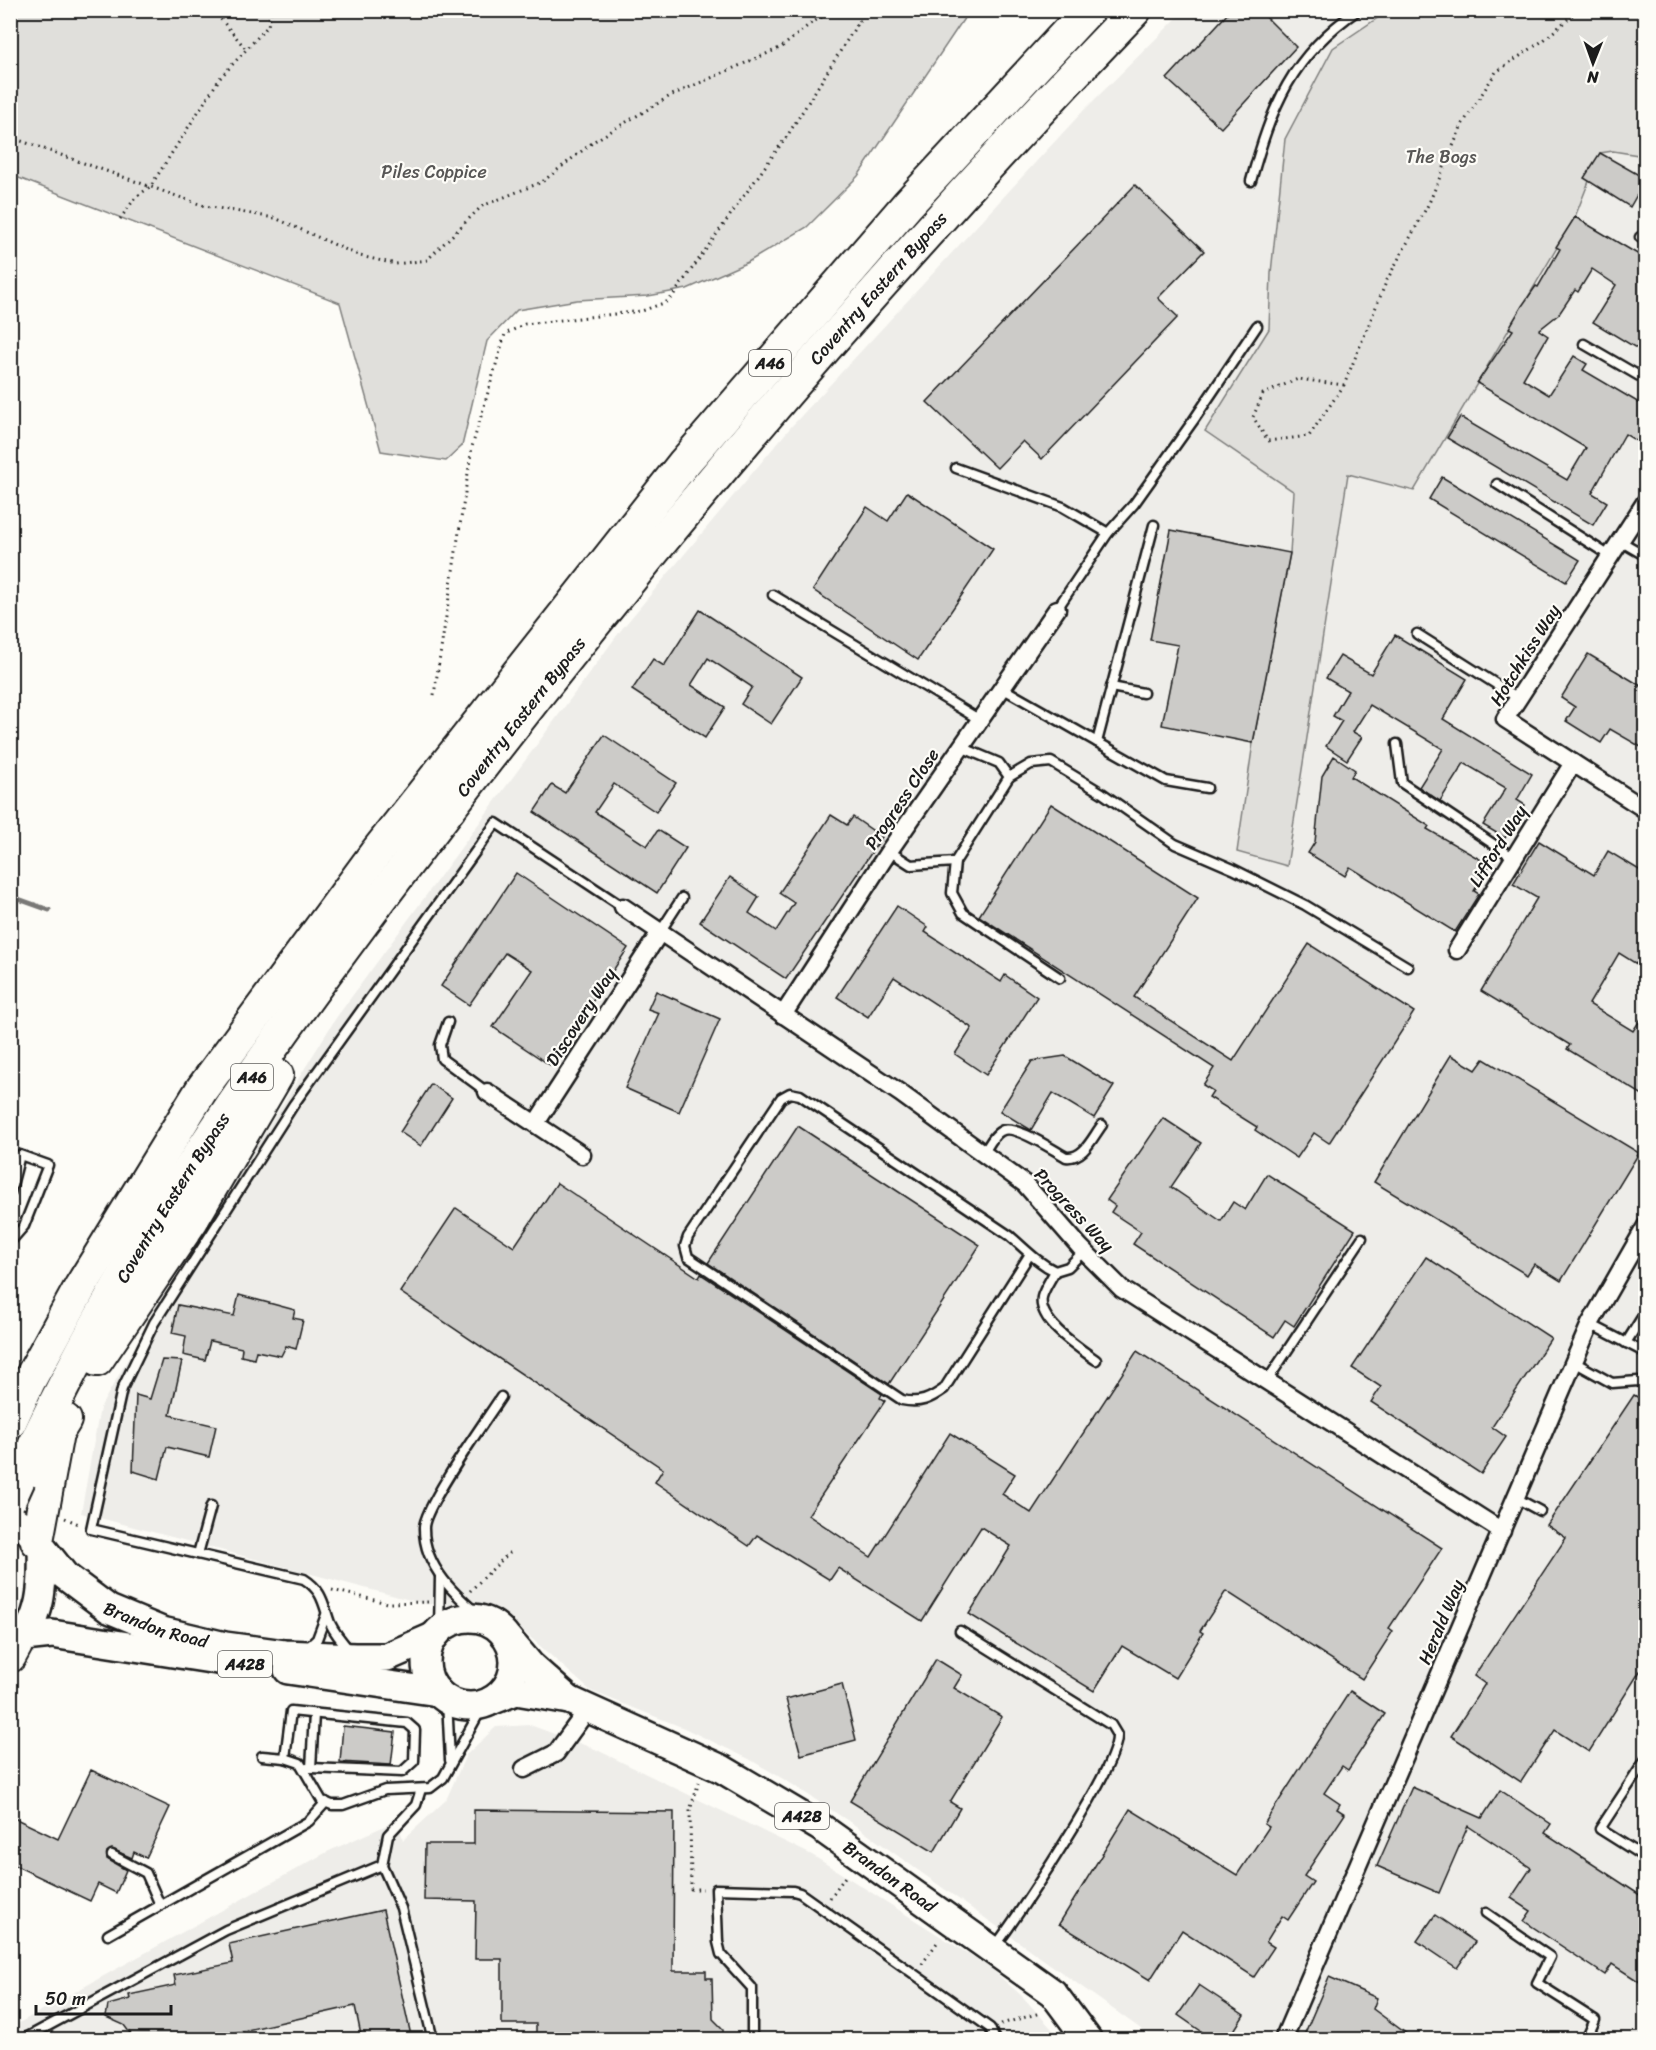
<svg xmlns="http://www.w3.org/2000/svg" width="1656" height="2050" font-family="Sriracha,sans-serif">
<rect width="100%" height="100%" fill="#fdfcf7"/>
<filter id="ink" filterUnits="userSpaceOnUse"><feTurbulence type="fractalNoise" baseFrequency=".0167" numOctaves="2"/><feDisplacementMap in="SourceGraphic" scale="12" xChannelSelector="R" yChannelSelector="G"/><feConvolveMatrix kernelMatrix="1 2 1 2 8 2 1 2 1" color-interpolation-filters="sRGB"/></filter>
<g filter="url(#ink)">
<g fill="#eeede9">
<path d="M 1184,11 L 1388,11 L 1333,48 L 1285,139 L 1271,273 L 1269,329 L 1205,430 L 1294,492 L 1290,553 L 1253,743 L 1237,852 L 1287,865 L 1348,473 L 1556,247 L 1575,217 L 1600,153 L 1613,151 L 1645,156 L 1645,2039 L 1155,2039 L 856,1826 L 790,1783 L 749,1759 L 684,1728 L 591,1691 L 496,1607 L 425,1604 L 81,1513 L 100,1408 L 166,1292 L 336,1018 L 621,630 L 790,428 L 1084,110 Z"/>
<path d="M 530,1725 L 595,1749 L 812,1855 L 989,1967 L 1022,1996 L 1061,2039 L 11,2040 L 10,2028 L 327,1852 L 398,1820 L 403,1840 L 446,1800 L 466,1755 L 496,1727 Z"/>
</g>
<g fill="#e0dfdb" stroke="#7e7e7c" stroke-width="1.5">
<path d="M 10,11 L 11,10 L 969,11 L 858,176 L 807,227 L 748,262 L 687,289 L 648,296 L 577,300 L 517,310 L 487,341 L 462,446 L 446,461 L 381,451 L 340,303 L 11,175 Z"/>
<path d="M 1388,11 L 1645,11 L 1645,156 L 1613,151 L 1600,153 L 1575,217 L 1414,491 L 1348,474 L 1287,866 L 1237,852 L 1253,743 L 1290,553 L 1294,492 L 1205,431 L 1269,329 L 1271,273 L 1285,139 L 1333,48 Z"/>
</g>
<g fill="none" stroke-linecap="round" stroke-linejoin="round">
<path stroke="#797876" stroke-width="5" d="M 10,896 L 49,910"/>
</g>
<g fill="#cccbc8" stroke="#1c1c1c" stroke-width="1.5">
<path d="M 1231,10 L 1259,10 L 1296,47 L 1221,128 L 1167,79 Z"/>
<path d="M 1600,153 L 1646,179 L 1630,207 L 1584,178 Z"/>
<path d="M 1135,185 L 1204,251 L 1158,298 L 1178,317 L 1042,459 L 1023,441 L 997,468 L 927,402 Z"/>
<path d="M 1575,217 L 1646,259 L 1646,354 L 1593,322 L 1616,285 L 1592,269 L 1578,292 L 1575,290 L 1559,314 L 1539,330 L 1548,336 L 1523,379 L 1549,395 L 1574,356 L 1587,364 L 1583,370 L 1646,407 L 1646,447 L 1625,434 L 1592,493 L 1607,502 L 1593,525 L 1447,438 L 1460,417 L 1567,480 L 1586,448 L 1477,383 L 1513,330 L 1509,328 L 1522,306 L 1536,286 L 1538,287 L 1560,249 L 1556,247 Z"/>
<path d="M 1442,477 L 1580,560 L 1566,582 L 1429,499 Z"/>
<path d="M 907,492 L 993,549 L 918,660 L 813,590 L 867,507 L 888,521 Z"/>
<path d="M 1171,530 L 1290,553 L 1253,743 L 1162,725 L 1178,645 L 1150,640 Z"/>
<path d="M 700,610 L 802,677 L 771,724 L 741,704 L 752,687 L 708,658 L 691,685 L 725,707 L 705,738 L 632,690 L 653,659 L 664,666 Z"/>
<path d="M 1395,635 L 1467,679 L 1443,719 L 1532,774 L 1517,800 L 1525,805 L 1505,838 L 1483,825 L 1506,788 L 1464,763 L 1440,801 L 1419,787 L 1443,749 L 1370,705 L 1353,732 L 1362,737 L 1347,760 L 1326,746 L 1342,721 L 1333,716 L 1348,691 L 1326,678 L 1340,656 L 1371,674 Z"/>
<path d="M 1588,654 L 1646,689 L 1646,750 L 1610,729 L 1601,743 L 1566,721 L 1575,707 L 1561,698 Z"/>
<path d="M 604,735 L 676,783 L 656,812 L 614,784 L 595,812 L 647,846 L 658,830 L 686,848 L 657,893 L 534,812 L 552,785 L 565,793 Z"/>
<path d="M 1334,756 L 1355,770 L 1351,777 L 1429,826 L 1427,829 L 1490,865 L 1474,891 L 1479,894 L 1455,932 L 1350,867 L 1345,876 L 1308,853 L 1315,842 L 1322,776 Z"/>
<path d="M 1051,804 L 1198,898 L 1134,997 L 1233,1061 L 1309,944 L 1414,1012 L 1329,1143 L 1314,1133 L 1297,1158 L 1255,1130 L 1257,1127 L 1209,1097 L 1213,1091 L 1203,1085 L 1214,1068 L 979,916 Z"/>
<path d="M 831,815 L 847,825 L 853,817 L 882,837 L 786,979 L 700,922 L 730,877 L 759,897 L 749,913 L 776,931 L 794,903 L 779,893 Z"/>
<path d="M 1539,841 L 1594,875 L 1608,851 L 1646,874 L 1646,970 L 1619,953 L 1589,1004 L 1633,1031 L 1646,1011 L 1646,1097 L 1567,1049 L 1570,1045 L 1481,991 L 1537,898 L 1513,884 Z"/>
<path d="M 516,873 L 628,948 L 550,1065 L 493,1027 L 532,970 L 505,953 L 469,1005 L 441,986 Z"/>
<path d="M 897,906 L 928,927 L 925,932 L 1001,982 L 1005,975 L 1037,997 L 986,1075 L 955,1054 L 972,1028 L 894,977 L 868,1017 L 837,997 Z"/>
<path d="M 656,991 L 720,1019 L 679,1112 L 625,1088 L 659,1013 L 648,1009 Z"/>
<path d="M 1451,1055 L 1476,1070 L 1484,1059 L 1639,1153 L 1561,1281 L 1534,1264 L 1527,1275 L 1374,1182 Z"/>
<path d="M 1065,1056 L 1114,1086 L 1094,1118 L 1053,1093 L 1031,1130 L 1000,1111 L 1032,1061 Z"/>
<path d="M 431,1084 L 452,1098 L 421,1146 L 400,1132 Z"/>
<path d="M 1163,1118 L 1201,1143 L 1171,1187 L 1221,1221 L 1233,1202 L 1245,1210 L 1267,1174 L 1355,1230 L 1294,1326 L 1285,1320 L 1274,1337 L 1133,1244 L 1141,1232 L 1111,1212 L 1115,1206 L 1107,1200 Z"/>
<path d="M 798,1126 L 980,1245 L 889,1384 L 708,1263 Z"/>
<path d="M 557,1183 L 699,1278 L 701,1274 L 882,1394 L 880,1398 L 885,1401 L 808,1515 L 871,1557 L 950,1433 L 1015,1474 L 1002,1494 L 1031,1513 L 1137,1351 L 1442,1548 L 1389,1628 L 1393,1631 L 1362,1679 L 1226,1591 L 1200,1631 L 1203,1633 L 1175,1678 L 1122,1646 L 1094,1691 L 969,1614 L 1011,1546 L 981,1527 L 922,1621 L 838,1568 L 830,1580 L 757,1535 L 749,1546 L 655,1482 L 663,1469 L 400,1292 L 456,1208 L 514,1247 Z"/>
<path d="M 1426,1257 L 1551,1338 L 1492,1427 L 1506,1437 L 1481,1474 L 1371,1402 L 1381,1387 L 1352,1368 Z"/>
<path d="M 239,1295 L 295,1310 L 293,1318 L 303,1320 L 296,1349 L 286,1346 L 281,1356 L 256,1351 L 254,1359 L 241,1356 L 242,1348 L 210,1341 L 205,1360 L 183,1355 L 186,1336 L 172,1333 L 178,1305 L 234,1316 Z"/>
<path d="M 162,1360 L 182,1361 L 170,1415 L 216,1426 L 209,1457 L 167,1447 L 159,1479 L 133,1471 L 136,1395 L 150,1399 Z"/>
<path d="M 1634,1395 L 1646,1402 L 1646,1675 L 1640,1671 L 1589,1752 L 1555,1730 L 1521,1782 L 1451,1736 L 1485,1684 L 1474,1676 L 1566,1538 L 1547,1525 Z"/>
<path d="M 936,1659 L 962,1675 L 954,1688 L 1002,1717 L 950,1802 L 960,1808 L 934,1852 L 850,1801 Z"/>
<path d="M 842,1684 L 856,1740 L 801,1755 L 786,1699 Z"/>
<path d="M 1350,1691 L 1385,1714 L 1348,1770 L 1342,1766 L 1324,1793 L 1340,1804 L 1337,1809 L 1345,1814 L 1304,1876 L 1313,1882 L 1288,1920 L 1282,1916 L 1266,1942 L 1274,1947 L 1254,1977 L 1182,1930 L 1150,1980 L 1059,1924 L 1130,1809 L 1237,1875 L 1269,1827 L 1264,1824 Z"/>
<path d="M 343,1726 L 395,1732 L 391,1765 L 340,1762 Z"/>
<path d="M 91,1770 L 170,1807 L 146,1858 L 134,1852 L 132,1858 L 112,1849 L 107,1852 L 107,1859 L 126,1870 L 116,1893 L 98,1884 L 90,1901 L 10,1863 L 10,1816 L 58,1839 Z"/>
<path d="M 1412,1787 L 1482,1818 L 1500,1790 L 1551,1824 L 1545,1833 L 1646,1899 L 1646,1986 L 1612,1964 L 1605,1975 L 1524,1921 L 1531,1911 L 1511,1898 L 1531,1868 L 1468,1826 L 1439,1893 L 1377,1866 Z"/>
<path d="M 474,1810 L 674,1812 L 673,1971 L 706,1971 L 706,1978 L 712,1978 L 713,2019 L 723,2029 L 723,2040 L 536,2038 L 536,2024 L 502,2024 L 502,1959 L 475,1959 L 476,1901 L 424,1900 L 425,1844 L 474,1844 Z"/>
<path d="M 383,1910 L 412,2040 L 362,2040 L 355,2006 L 202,2040 L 135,2040 L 124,2025 L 106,2017 L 108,2005 L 130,1999 L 129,1995 L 176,1985 L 174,1975 L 233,1963 L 229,1944 Z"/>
<path d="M 1435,1915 L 1475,1942 L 1457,1968 L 1417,1941 Z"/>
<path d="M 1329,1977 L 1377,1998 L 1373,2009 L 1415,2040 L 1302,2040 Z"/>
<path d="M 1199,1985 L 1244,2015 L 1228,2040 L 1214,2040 L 1178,2015 Z"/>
</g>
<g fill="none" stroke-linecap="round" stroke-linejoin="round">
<defs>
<g id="lane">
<path d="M 1251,181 C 1272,106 1291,56 1358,10"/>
<path d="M 1640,237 L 1646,241"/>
<path d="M 1584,344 L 1646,380"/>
<path d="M 956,468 L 1063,507 L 1108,533"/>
<path d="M 1497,484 L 1610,556"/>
<path d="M 1620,541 L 1646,556"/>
<path d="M 773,595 L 980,720"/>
<path d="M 1057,609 L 1108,533 L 1134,504 L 1193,421 L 1257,326"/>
<path d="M 1417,634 L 1518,698"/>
<path d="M 1111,687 L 1143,693"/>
<path d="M 1002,688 L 1097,742 L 1154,525"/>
<path d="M 1097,742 L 1166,781 L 1207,788"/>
<path d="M 1397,744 L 1402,783 L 1514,858"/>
<path d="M 1009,777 L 1031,764 L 1051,762 L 1102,793 L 1175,844 L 1233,869 L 1305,905 L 1408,967"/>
<path d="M 889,851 L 911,865 L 955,862 L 1009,777 L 999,763 L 961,747"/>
<path d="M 955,862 L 952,893 L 963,913 L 1060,978"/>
<path d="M 660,932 L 682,898"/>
<path d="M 448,1022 L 440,1045 L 442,1059 L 487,1092"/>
<path d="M 983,1154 C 988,1147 993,1135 1001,1131 C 1014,1123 1053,1150 1066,1157 C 1084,1159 1092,1138 1102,1125"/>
<path d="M 10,1193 L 20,1155 L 48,1165 L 24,1226 L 10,1242"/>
<path d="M 1030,1254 L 944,1389 C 930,1399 920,1404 902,1400 L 688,1257 L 685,1246 L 688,1237 L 781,1098 L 790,1093 L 800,1095 L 1010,1236 C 1025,1249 1038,1263 1055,1271 L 1068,1267 L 1084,1251"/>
<path d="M 1055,1271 C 1051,1279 1044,1289 1042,1297 C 1037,1321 1079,1348 1096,1360"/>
<path d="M 1590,1324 L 1646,1353"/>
<path d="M 1626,1343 L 1646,1311"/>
<path d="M 1574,1362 L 1612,1383 L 1638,1381 L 1646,1385"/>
<path d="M 1267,1381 L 1362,1238"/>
<path d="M 1516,1498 L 1540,1511"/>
<path d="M 198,1554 L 211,1506"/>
<path d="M 485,1620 C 457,1597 423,1567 424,1527 C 425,1505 486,1420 501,1397"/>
<path d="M 439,1630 L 440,1577"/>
<path d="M 960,1631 L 1111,1725 L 1117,1735 C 1119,1767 1018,1915 994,1948"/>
<path d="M 306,1649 L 317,1639 L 326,1615"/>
<path d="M 351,1652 C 343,1643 335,1634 330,1623 C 323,1604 323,1591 304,1579 L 91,1529 L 122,1389 L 154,1323 L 294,1104 L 496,823 L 623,907"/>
<path d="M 447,1700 L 450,1760"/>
<path d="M 262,1756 L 285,1758 L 300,1763 L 322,1801 L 332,1805 L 343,1805 L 385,1790 L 430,1788 L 443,1778 L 484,1704"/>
<path d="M 285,1758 L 291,1711 L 407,1723 L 415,1730 L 414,1761 L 402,1772 L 311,1768"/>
<path d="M 1646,1759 L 1600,1829 L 1646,1858"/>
<path d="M 307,1768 L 311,1768 L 314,1714"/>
<path d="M 112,1855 L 146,1873 L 160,1905"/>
<path d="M 382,1865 L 401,1908 L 433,2040"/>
<path d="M 1486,1913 L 1550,1957 L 1537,1983 L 1595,2020 L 1586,2040"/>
<path d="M 108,1935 L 309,1821 L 326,1802"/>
<path d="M 22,2040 L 226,1930 L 382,1865 L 388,1835 L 416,1805 L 421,1789"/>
<path d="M 752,2040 L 752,1988 L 721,1954 L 718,1942 L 716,1889 L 793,1891 L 800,1893 L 990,2028 L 995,2040"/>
</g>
<g id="street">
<path d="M 1646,501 L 1505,719 L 1646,810"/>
<path d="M 623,907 L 900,1093 L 1025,1184 L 1080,1247 L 1122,1289 L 1502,1531"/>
<path d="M 1457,950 L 1573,763"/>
<path d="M 783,1015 L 889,851 L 1057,609"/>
<path d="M 487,1092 L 582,1155"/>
<path d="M 536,1123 L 660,932"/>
<path d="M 524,1769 L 556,1753 L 588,1709"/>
<path d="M 1283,2040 L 1590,1324 L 1646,1226"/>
</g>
<g id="primary">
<path id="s1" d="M 10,1517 L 28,1530 L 65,1576 L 109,1609 L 162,1631 L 225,1646 L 284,1654 L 355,1657 L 387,1657 L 433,1637"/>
<circle cx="470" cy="1662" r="44"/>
<path d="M 24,1637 L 52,1634 L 217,1660"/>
<path d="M 509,1640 L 531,1666 L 569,1700"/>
<path d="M 14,1647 C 43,1621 43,1584 42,1548"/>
<path d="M 288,1670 L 438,1692"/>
<path id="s2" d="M 491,1701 L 516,1691 L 569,1700 L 722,1769 L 820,1827 L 1053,1993 L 1088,2040"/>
</g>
<g id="highway">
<path d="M 97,1360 L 192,1220 L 277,1075"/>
<path d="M 10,1422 L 29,1381 L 81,1286 L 202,1089 L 375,854 L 684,463 L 908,204 L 1088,10"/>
<path id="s3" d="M 19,1479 C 125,1241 281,1028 439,822 C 655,539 887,267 1135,10"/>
<path d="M 37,1541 L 57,1433 L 65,1420"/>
<path d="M 10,1656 L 16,1645"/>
</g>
</defs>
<use href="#lane" stroke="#1c1c1c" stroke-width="13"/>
<use href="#street" stroke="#1c1c1c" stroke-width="21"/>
<use href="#primary" stroke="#1c1c1c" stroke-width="32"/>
<use href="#highway" stroke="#1c1c1c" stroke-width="36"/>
<g stroke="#1c1c1c" stroke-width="3" stroke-dasharray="1.5 4.5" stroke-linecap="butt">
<path d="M 213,10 L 246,49"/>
<path d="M 10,137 L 205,206 L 275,218 L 360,256 L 396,264 L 427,260 L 482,206 L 542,182 L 596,140 L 672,95 L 782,47 L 810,24 L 833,10"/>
<path d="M 120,219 L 136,197 L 150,187 L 220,78 L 268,26 L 271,10"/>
<path d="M 1344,385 L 1298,379 L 1263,394 L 1253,417 L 1268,441 L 1309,436 L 1344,385 L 1387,280 L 1429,203 L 1462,125 L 1496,72 L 1544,40 L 1578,10"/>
<path d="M 434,695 L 472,447 L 505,334 L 525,324 L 642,311 L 669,301 L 789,133 L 866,10"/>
<path d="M 65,1518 L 81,1525"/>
<path d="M 332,1590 L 387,1603 L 428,1602"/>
<path d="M 470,1591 L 510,1552"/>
<path d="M 699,1782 L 690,1810 L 691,1889 L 703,1889"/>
<path d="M 830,1898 L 847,1874"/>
<path d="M 922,1964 L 939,1940"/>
<path d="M 1001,2024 L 1040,2013"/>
</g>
<use href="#lane" stroke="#fdfcf7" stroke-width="8"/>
<use href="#street" stroke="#fdfcf7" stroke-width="16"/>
<use href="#primary" stroke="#fdfcf7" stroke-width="27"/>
<use href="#highway" stroke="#fdfcf7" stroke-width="32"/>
<defs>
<path id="highway-bridge" d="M 10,1499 L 19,1479"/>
</defs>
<use href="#highway-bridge" stroke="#1c1c1c" stroke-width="36" stroke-linecap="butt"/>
<use href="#highway-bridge" stroke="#fdfcf7" stroke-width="32"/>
</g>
</g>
<g text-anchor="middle" stroke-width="4.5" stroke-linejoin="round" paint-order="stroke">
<g fill="#fdfcf7" stroke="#605f5e" stroke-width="1.5">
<rect x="749" y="350" width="42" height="26" rx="4.5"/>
<rect x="231" y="1064" width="42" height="26" rx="4.5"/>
<rect x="218" y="1651" width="54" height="26" rx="4.5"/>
<rect x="775" y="1803" width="54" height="26" rx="4.5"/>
</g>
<g font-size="16" font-weight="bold" fill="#1c1c1c">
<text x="770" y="369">A46</text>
<text x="252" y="1083">A46</text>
<text x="245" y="1670">A428</text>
<text x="802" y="1822">A428</text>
</g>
<g font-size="18" fill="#575655" stroke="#fdfcf7">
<text x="1441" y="163">The Bogs</text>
<text x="434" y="178">Piles Coppice</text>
</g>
<g font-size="18" fill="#1c1c1c" stroke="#fdfcf7">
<text dy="6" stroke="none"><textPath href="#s3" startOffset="1473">Coventry Eastern Bypass</textPath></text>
<text transform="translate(1525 655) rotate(-58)" y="6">Hotchkiss Way</text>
<text dy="6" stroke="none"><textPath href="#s3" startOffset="915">Coventry Eastern Bypass</textPath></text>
<text transform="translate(902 799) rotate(-56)" y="6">Progress Close</text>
<text transform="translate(1498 846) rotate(-58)" y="6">Lifford Way</text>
<text transform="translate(581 1017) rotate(-57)" y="6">Discovery Way</text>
<text dy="6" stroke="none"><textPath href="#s3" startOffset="321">Coventry Eastern Bypass</textPath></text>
<text transform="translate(1074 1210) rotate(47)" y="6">Progress Way</text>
<text dy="6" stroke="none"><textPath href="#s1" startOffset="186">Brandon Road</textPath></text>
<text transform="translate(1441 1622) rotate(-67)" y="6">Herald Way</text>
<text dy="6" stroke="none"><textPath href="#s2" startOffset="448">Brandon Road</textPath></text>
</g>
</g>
<rect width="1656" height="2050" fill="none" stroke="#fdfcf7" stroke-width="36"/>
<rect x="18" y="18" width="1620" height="2014" fill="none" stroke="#1c1c1c" stroke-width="2" filter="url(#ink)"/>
<g transform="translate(1593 63) rotate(181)" stroke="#fdfcf7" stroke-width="4.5" paint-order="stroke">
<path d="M0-4.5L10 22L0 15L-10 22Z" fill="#1c1c1c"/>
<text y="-9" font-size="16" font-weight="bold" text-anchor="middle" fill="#1c1c1c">N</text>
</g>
<path d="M36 2005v9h135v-9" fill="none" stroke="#1c1c1c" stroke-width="3"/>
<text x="45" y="2005" font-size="18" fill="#1c1c1c" stroke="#fdfcf7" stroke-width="4.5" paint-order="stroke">50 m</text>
</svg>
